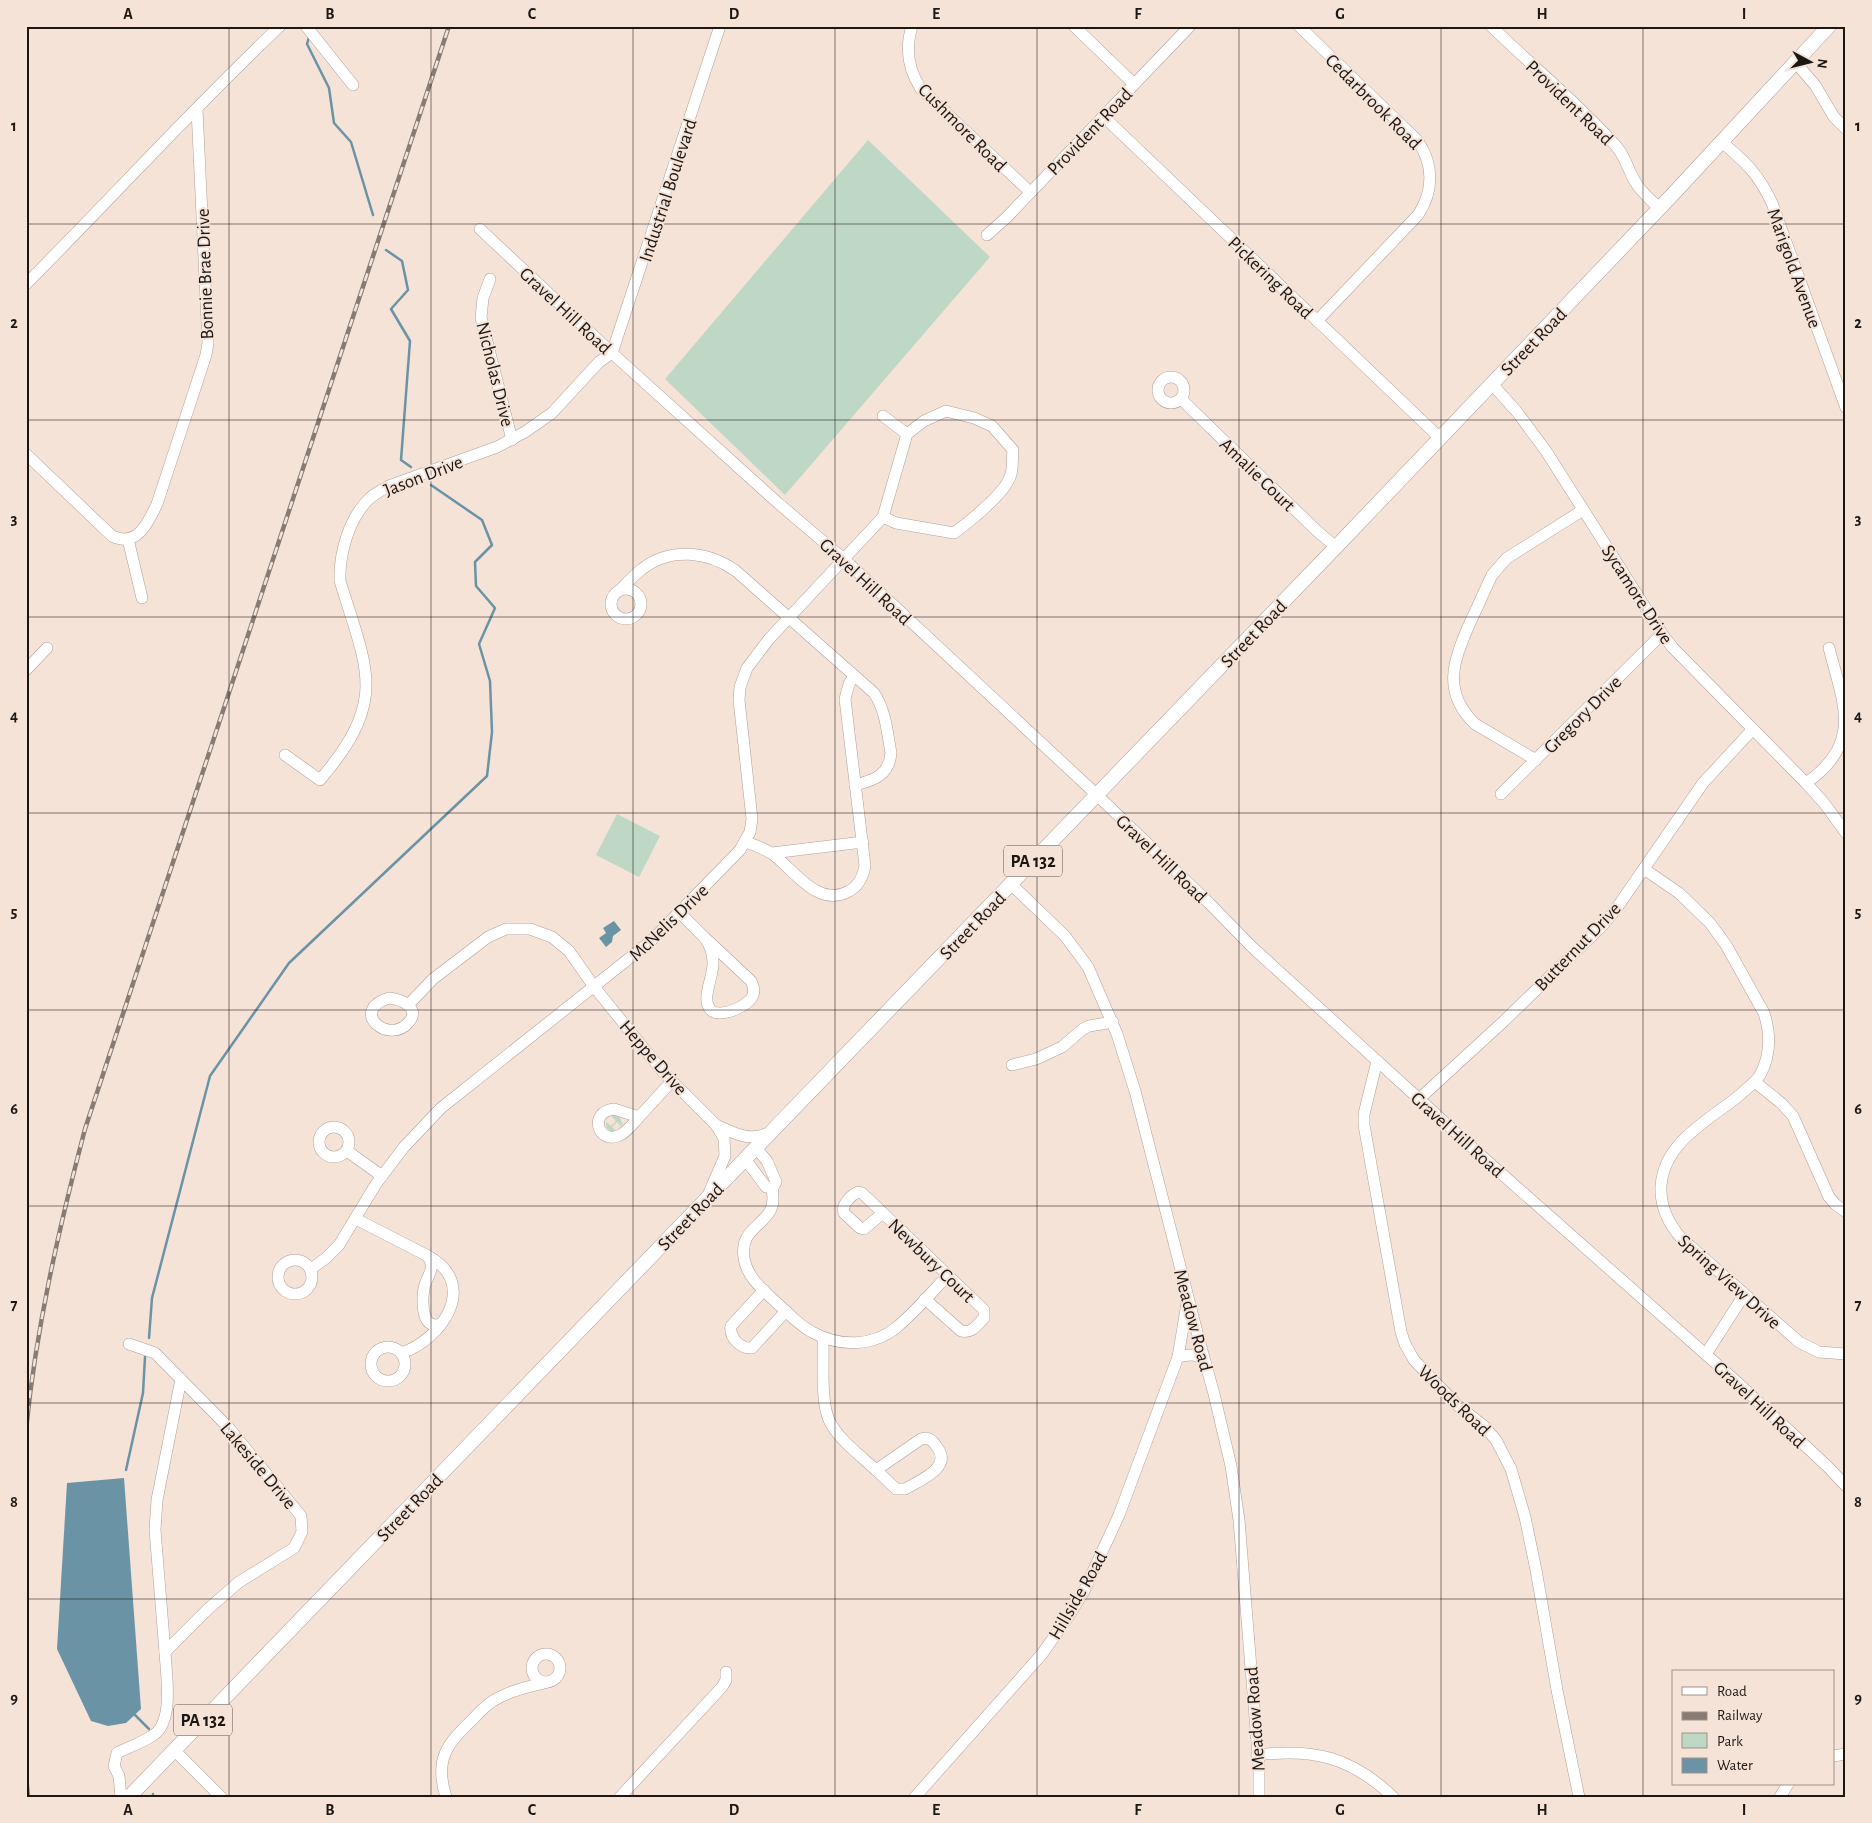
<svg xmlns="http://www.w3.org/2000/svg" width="1872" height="1823" font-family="'Alegreya Sans',sans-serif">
<rect width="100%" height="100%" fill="#f5e3d8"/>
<g fill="#bed8c5">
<path d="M 868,140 L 990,257 L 785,495 L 665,379 Z"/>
<path d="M 617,814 L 660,836 L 639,877 L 596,855 Z"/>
<path d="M 613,1115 L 619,1116 L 623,1125 L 621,1126 L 617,1122 L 612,1127 L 617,1132 C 610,1133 605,1129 606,1122 L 611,1126 L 616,1121 L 611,1116 Z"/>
</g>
<g fill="#6a94a5">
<path d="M 614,921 L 621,930 L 613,936 L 612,942 L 606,947 L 599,938 L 606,933 L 603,928 Z"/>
<path d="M 124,1478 L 141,1709 L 126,1723 L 108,1726 L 91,1721 L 57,1649 L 67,1483 Z"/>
</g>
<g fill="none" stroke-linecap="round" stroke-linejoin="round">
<g stroke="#6a94a5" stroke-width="2.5">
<path d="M 309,37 L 307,44 L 329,88 L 334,123 L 351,142 L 373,215"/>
<path d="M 386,250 L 402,261 L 408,290 L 391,309 L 410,341 L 401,460 L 411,467"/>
<path d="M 149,1338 L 152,1298 L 210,1076 L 289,963 L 487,776 L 492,732 L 490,681 L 479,644 L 495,608 L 476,586 L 475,562 L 492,545 L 482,520 L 431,485"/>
<path d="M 126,1470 L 143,1393 L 145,1357"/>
<path d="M 134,1714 L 149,1729"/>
<path d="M 153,1797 L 153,1794"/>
</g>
<defs>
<g id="minor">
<path d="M 306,26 L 353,85"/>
<path d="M 912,26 C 905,48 908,69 921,89 L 1030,192"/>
<path d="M 1074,26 L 1134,84"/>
<path d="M 1299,26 L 1417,140 C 1434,164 1434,191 1418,215 L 1317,321"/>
<path d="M 1491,26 C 1532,66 1578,103 1616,146 C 1626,157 1628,171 1636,183 C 1642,193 1651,200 1659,208"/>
<path d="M 1796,63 L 1815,85 L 1834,117 L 1846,129"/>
<path d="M 1103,116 L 1440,438"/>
<path d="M 1722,142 C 1745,162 1758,173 1772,203 L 1846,408"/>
<path d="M 480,229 L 612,353 L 778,503 L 845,560 L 1097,795 L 1209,903 L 1252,947 L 1485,1159 L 1737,1382 L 1828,1467 L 1846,1486"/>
<path d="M 987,235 L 1007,217 L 1190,26"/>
<path d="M 490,279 L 483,298 L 481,318 L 512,440"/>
<path d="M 26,284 C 111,199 192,109 280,26"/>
<circle cx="1171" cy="390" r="13"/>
<path d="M 1492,384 L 1517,412 L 1546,451 L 1662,634 L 1673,648 L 1806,783 L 1824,803 L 1846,833"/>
<path d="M 1181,399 L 1317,531 L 1336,547"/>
<path d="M 883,416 L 907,434"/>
<path d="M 26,454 L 112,536 C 137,548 148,523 157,504 L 206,355 L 208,343 L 197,109"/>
<path d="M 128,539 L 142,598"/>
<circle cx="626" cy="604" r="15"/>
<path d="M 620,590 C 627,583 634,575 642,569 C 670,547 708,551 736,571 L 874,693 C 886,711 887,732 891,753 C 889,775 875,780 855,785"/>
<path d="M 26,670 L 47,648"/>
<path d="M 285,755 L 320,780 C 388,700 368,672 340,581 C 339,554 349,518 369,499 C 375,493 382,490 389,486 L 497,447 L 525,432 L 552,413 L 599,362 L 612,353 L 720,26"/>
<path d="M 1536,760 L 1475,724 C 1442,692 1453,662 1469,625 C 1477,608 1484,592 1492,575 L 1507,558 L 1583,510"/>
<path d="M 1806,783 C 1864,743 1843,703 1829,648"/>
<path d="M 1501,794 L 1662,634"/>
<path d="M 746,842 C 754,845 763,848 771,853 C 793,868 817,909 849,891 C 859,886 863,877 865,866 L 845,699 L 849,684 L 854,676"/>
<path d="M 772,853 L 863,842"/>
<path d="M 1644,869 L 1679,893 L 1710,923 L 1726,945 L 1764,1013 C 1771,1035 1771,1055 1760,1075 C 1755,1083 1747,1088 1741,1094 C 1710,1120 1664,1141 1661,1186 C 1660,1206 1668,1223 1681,1238 L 1799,1342 L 1819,1352 L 1846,1354"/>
<path d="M 1011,884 L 1065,936 L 1088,967 L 1117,1034 L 1135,1091 L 1197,1332 L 1214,1394 L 1231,1466 L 1239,1520 L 1259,1767 L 1259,1797"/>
<path d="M 680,913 L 704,937"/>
<path d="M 704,937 L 751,981 C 753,986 755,990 753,995 C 750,1006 719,1019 711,1010 C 700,999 714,977 713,962 C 713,952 710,945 704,937 Z"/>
<path d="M 389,998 C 401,999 421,1008 409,1022 C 389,1046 348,1011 389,998 Z"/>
<path d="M 408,1005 L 433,979 L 488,937 L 506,929 L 530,929 L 552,937 L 569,951 L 595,988 L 663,1072 L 716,1125 L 724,1138 L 725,1156 L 709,1193"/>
<path d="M 1377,1061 L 1364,1114 L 1364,1125 L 1401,1332 L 1405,1344 L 1414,1360 L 1457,1405 L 1484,1426 L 1496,1440 L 1511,1469 L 1525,1517 L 1536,1570 L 1557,1690 L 1579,1797"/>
<path d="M 1012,1065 L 1036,1059 L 1062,1047 L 1083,1029 L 1089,1026 L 1113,1022"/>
<path d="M 1755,1082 L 1781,1103 L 1793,1116 L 1829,1197 L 1835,1204 L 1846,1212"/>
<path d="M 1419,1099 L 1504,1021 L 1603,925 L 1616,909 L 1703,783 L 1753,729"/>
<path d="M 614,1109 L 639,1117 C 633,1124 626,1133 618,1136 C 598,1144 588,1112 614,1109 Z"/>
<path d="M 639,1117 L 672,1081"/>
<path d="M 716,1125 C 734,1133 750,1143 770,1132"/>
<circle cx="334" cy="1142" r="15"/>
<path d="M 756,1148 L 767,1161 L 776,1182 C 775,1184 773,1186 773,1188 C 771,1195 776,1200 770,1211 C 760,1228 740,1231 744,1258 C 747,1279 766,1292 780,1306 C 790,1315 800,1326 812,1332 C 839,1347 873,1347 897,1327 C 916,1311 932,1292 948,1275"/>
<path d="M 347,1151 L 382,1176"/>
<path d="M 745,1159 L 766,1187 L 773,1188"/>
<path d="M 858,1192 L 862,1193 L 883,1213 L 864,1229 L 860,1228 L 844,1213 C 841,1205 851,1195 858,1192 Z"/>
<path d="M 883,1213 L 984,1310 L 984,1318 C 977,1325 972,1334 961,1331 L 925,1299"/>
<path d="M 356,1219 L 428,1256 L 432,1265 C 431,1273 426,1280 424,1288 C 422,1301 421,1331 441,1324"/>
<circle cx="295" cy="1277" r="17"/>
<path d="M 311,1269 L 326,1258 L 339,1245 L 376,1184 L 404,1147 L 441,1108 L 651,941 L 740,850 L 750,832 L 752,819 L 739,700 L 740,687 L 747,668 L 769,639 L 883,517 L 907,434 L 924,421 L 946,411 L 974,418 L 992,426 L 1013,450 C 1012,458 1013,467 1011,474 C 1007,492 969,522 954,533 L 896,523 L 883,517"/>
<path d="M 764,1290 L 731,1326 C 729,1338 741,1349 752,1348 L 786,1311"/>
<path d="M 1187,1303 L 1178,1357 C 1190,1354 1197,1353 1205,1362"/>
<path d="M 823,1338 C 824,1361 820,1403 830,1422 C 840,1441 861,1456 876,1470"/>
<path d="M 129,1344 L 155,1353 L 228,1427 L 301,1516 L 302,1532 L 294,1548 L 239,1582 L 208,1609 L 165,1652 L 155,1530 L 157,1500 L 181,1379"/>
<circle cx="388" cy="1364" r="17"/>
<path d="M 401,1353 C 442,1340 480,1284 428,1256"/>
<path d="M 1706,1354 L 1744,1295"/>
<path d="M 926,1438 C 932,1439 934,1443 937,1447 C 953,1468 920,1480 905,1489 L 896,1489 L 876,1470 L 921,1439 Z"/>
<circle cx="546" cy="1668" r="14"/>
<path d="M 174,1750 L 221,1797"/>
<path d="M 1257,1755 C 1314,1748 1351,1757 1393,1797"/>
<path d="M 1833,1756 L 1846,1754"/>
<path d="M 121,1797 L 119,1776 L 114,1766 L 117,1753 C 129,1747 144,1742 155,1734 C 174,1719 166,1673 165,1652"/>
<path d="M 446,1797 C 434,1759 447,1744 473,1719 C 481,1710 489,1702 500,1697 C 515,1689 532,1686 548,1682"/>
<path d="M 620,1797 L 722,1687 L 726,1680 L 726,1672"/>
<path d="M 915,1797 L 1042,1654 L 1068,1617 L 1084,1591 L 1119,1515 L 1178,1357"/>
<path d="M 1780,1797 L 1788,1784"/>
</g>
<path id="major" d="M 129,1797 L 1336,547 L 1675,192 L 1829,26"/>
</defs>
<use href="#minor" stroke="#b1a096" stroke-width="12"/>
<use href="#major" stroke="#b1a096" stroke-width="15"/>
<use href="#minor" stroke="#fff" stroke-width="11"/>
<use href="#major" stroke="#fff" stroke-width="14"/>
<defs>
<g id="rail">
<path d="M 26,1430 C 36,1328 59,1228 85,1129 L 449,26"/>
<path d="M 26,1776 L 28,1797"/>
</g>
</defs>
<use href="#rail" stroke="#877c74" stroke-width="4.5"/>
<use href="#rail" stroke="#f5e3d8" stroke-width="2.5" stroke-dasharray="8" stroke-linecap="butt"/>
</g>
<path fill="none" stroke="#1d1713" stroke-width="1" stroke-opacity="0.55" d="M 229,26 L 229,1797M 431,26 L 431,1797M 633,26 L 633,1797M 835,26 L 835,1797M 1037,26 L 1037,1797M 1239,26 L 1239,1797M 1441,26 L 1441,1797M 1643,26 L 1643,1797M 26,224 L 1846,224M 26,420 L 1846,420M 26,617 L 1846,617M 26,813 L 1846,813M 26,1010 L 1846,1010M 26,1206 L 1846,1206M 26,1403 L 1846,1403M 26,1599 L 1846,1599"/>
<g text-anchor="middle" stroke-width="4" stroke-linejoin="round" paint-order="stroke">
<g fill="#f5e3d8" stroke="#5e544e" stroke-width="1">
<rect x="1004" y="845.5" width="58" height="31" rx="4"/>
<rect x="174" y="1704.5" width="58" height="31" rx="4"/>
</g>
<g font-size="18" font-weight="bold" fill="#1d1713">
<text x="1033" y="867">PA 132</text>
<text x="203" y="1726">PA 132</text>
</g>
<g font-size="19" fill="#1d1713" stroke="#f5e3d8">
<text transform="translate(1374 101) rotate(45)" y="7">Cedarbrook Road</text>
<text transform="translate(1570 102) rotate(44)" y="7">Provident Road</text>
<text transform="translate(963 127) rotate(45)" y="7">Cushmore Road</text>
<text transform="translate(1089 131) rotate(-46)" y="7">Provident Road</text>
<text transform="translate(667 190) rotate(-72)" y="7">Industrial Boulevard</text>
<text transform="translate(1795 268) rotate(70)" y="7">Marigold Avenue</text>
<text transform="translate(204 274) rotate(-92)" y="7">Bonnie Brae Drive</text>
<text transform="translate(1271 277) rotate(44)" y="7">Pickering Road</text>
<text transform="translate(566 310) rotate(43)" y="7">Gravel Hill Road</text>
<text transform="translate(1533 341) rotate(-46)" y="7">Street Road</text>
<text transform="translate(496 374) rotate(76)" y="7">Nicholas Drive</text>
<text transform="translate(1258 474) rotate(44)" y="7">Amalie Court</text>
<text transform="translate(423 475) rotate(-21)" y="7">Jason Drive</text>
<text transform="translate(866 581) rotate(43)" y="7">Gravel Hill Road</text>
<text transform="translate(1638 594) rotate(57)" y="7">Sycamore Drive</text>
<text transform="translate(1253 633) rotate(-46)" y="7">Street Road</text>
<text transform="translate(1582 714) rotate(-45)" y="7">Gregory Drive</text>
<text transform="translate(1162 858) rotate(44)" y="7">Gravel Hill Road</text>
<text transform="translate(668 922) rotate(-44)" y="7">McNelis Drive</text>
<text transform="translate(972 925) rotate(-46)" y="7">Street Road</text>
<text transform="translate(1577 946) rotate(-46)" y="7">Butternut Drive</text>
<text transform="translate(654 1057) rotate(49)" y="7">Heppe Drive</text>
<text transform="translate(1458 1134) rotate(42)" y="7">Gravel Hill Road</text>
<text transform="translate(690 1216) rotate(-46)" y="7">Street Road</text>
<text transform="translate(932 1260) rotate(44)" y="7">Newbury Court</text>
<text transform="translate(1730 1281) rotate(42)" y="7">Spring View Drive</text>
<text transform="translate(1194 1320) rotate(75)" y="7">Meadow Road</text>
<text transform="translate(1455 1400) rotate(44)" y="7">Woods Road</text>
<text transform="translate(1760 1404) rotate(43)" y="7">Gravel Hill Road</text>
<text transform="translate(259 1465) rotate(50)" y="7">Lakeside Drive</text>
<text transform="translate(409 1507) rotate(-46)" y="7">Street Road</text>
<text transform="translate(1077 1595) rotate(-60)" y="7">Hillside Road</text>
<text transform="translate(1254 1719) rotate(-94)" y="7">Meadow Road</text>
</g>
</g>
<rect width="1872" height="1823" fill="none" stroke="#f5e3d8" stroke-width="55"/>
<rect x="1672" y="1670" width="162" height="115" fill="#f5e3d8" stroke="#9f9189"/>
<rect x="1682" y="1687" width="25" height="8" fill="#ffffff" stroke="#9f9189"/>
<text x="1717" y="1696" font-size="15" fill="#1d1713">Road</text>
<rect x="1682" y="1712" width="25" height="8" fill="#877c74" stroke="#9f9189"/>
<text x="1717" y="1720" font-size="15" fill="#1d1713">Railway</text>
<rect x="1682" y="1733" width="25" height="15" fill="#bed8c5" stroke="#9f9189"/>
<text x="1717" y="1746" font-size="15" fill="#1d1713">Park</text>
<rect x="1682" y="1758" width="25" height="15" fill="#6a94a5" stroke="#9f9189"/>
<text x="1717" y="1770" font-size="15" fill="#1d1713">Water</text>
<g transform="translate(1810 62) rotate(97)" stroke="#f5e3d8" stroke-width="4" paint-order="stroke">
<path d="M0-4L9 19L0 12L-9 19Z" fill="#1d1713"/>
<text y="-8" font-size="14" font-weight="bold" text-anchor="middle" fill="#1d1713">N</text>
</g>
<rect x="28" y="28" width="1816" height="1768" fill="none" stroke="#1d1713" stroke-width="2"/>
<g font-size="16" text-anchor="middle" font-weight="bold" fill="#1d1713">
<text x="128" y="19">A</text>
<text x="330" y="19">B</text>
<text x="532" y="19">C</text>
<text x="734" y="19">D</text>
<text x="936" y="19">E</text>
<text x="1138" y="19">F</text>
<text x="1340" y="19">G</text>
<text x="1542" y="19">H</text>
<text x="1744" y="19">I</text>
<text x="14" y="131">1</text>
<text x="1858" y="131">1</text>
<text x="14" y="328">2</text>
<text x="1858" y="328">2</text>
<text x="14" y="524">3</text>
<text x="1858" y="524">3</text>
<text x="14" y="721">4</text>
<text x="1858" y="721">4</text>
<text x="14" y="917">5</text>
<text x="1858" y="917">5</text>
<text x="14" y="1114">6</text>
<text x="1858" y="1114">6</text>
<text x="14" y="1310">7</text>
<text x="1858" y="1310">7</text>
<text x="14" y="1507">8</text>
<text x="1858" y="1507">8</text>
<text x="14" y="1703">9</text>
<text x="1858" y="1703">9</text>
<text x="128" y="1815">A</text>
<text x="330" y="1815">B</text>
<text x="532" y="1815">C</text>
<text x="734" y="1815">D</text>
<text x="936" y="1815">E</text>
<text x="1138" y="1815">F</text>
<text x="1340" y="1815">G</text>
<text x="1542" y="1815">H</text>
<text x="1744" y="1815">I</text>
</g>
</svg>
